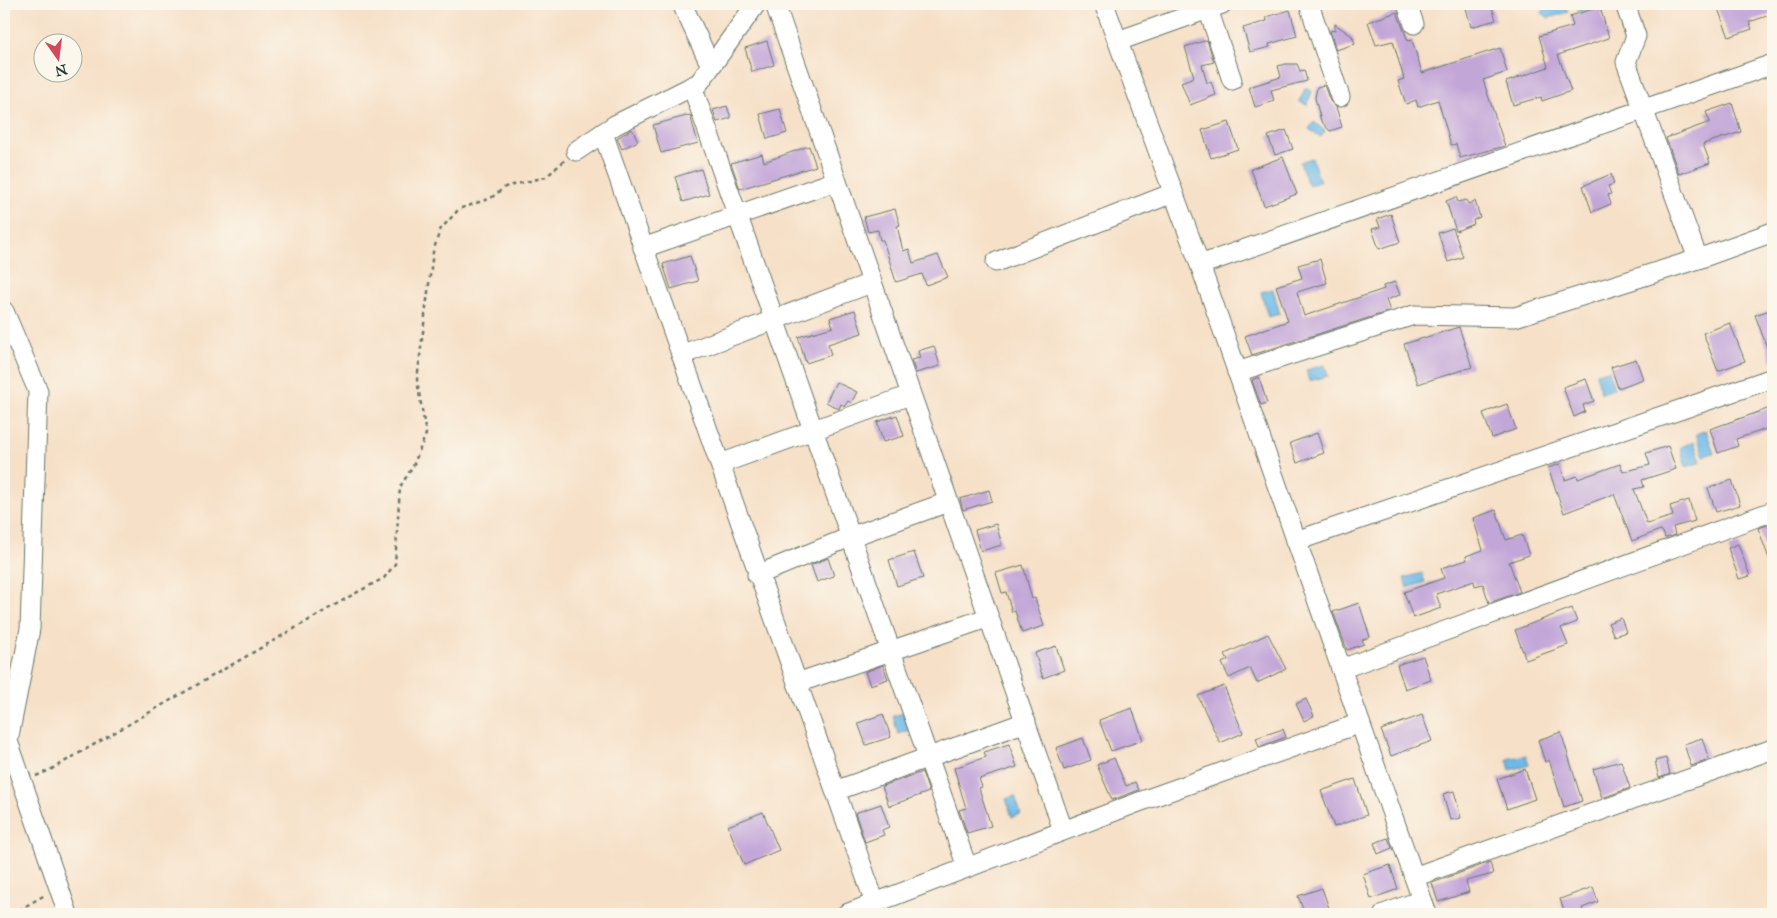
<svg xmlns="http://www.w3.org/2000/svg" width="1777" height="918" font-family="'IM FELL Great Primer',serif">
  <style>
    .water { fill: #6db9e7; stroke: #467b8e }
    .building { fill: #c2a6d8 }
    .lines { fill: none; stroke-linecap: round; stroke-linejoin: round }
    .minor-casing { stroke: #6a7667; stroke-width: 21 }
    .path { stroke: #6a7667; stroke-width: 2.5; stroke-dasharray: 4 4; stroke-linecap: butt }
    .minor { stroke: #fff; stroke-width: 19 }
  </style>
  <rect width="100%" height="100%" fill="#fbf7ec"/>
  <filter id="ink" filterUnits="userSpaceOnUse"><feTurbulence type="fractalNoise" baseFrequency=".02" numOctaves="2"/><feDisplacementMap in="SourceGraphic" scale="10" xChannelSelector="R" yChannelSelector="G"/><feConvolveMatrix kernelMatrix="1 2 1 2 8 2 1 2 1" color-interpolation-filters="sRGB"/></filter>
  <filter id="wash" filterUnits="userSpaceOnUse"><feTurbulence type="fractalNoise" baseFrequency=".0096" numOctaves="4" result="noise"/><feDisplacementMap in="SourceGraphic" scale="20" xChannelSelector="R" yChannelSelector="G"/><feGaussianBlur stdDeviation="1.12" result="paint"/><feColorMatrix in="noise" values="0 0 0 0 0 0 0 0 0 0 0 0 0 0 0 0 0 1.4 0 .05"/><feComposite in="paint" operator="in"/></filter>
  <g filter="url(#wash)">
    <rect width="100%" height="100%" fill="#f6e0c7"/>
    <g class="water">
      <path d="M1547,4H1565L1568,12L1549,18L1542,13Z"/>
      <path d="M1577,4H1597L1598,6L1579,12Z"/>
      <path d="M1305,88L1312,91L1307,105L1300,102Z"/>
      <path d="M1314,122L1325,131L1321,137L1309,129Z"/>
      <path d="M1312,158L1320,182L1308,185L1300,162Z"/>
      <path d="M1273,289L1280,314L1268,317L1261,292Z"/>
      <path d="M1325,365L1328,376L1309,381L1306,370Z"/>
      <path d="M1609,370L1614,389L1601,393L1596,373Z"/>
      <path d="M1706,430L1714,453L1704,456L1696,434Z"/>
      <path d="M1694,442L1701,462L1686,467L1680,447Z"/>
      <path d="M1422,573L1425,582L1407,588L1404,578Z"/>
      <path d="M904,713L909,731L898,734L893,716Z"/>
      <path d="M1526,755L1529,765L1510,770L1507,759Z"/>
      <path d="M1015,796L1021,814L1012,817L1006,799Z"/>
    </g>
    <g id="blocks">
      <g class="building">
        <path d="M1465,4H1491L1496,20L1471,27Z"/>
        <path d="M1733,4H1771L1773,14L1749,22L1752,29L1729,37L1718,9Z"/>
        <path d="M1600,7L1609,38L1558,55L1571,91L1542,101L1541,97L1513,105L1506,82L1548,67L1539,36L1573,26L1570,16Z"/>
        <path d="M1290,10L1297,36L1269,44L1270,47L1250,52L1243,28L1267,21L1266,17Z"/>
        <path d="M1397,12L1408,41L1412,40L1422,73L1500,48L1507,72L1483,80L1505,146L1460,158L1456,144L1451,145L1438,100L1418,107L1416,100L1406,104L1398,81L1404,79L1393,41L1376,45L1368,22Z"/>
        <path d="M1335,24L1352,36L1355,44L1336,50L1330,31L1335,30Z"/>
        <path d="M1207,40L1214,62L1202,65L1207,83L1211,82L1216,95L1190,105L1181,82L1194,77L1185,47Z"/>
        <path d="M767,41L774,65L752,72L745,48Z"/>
        <path d="M1285,64H1297L1300,71L1304,70L1307,81L1271,90L1274,101L1255,107L1249,87L1281,77L1278,66Z"/>
        <path d="M1324,85L1330,101L1336,107L1342,127L1330,131L1321,121L1315,98L1317,87Z"/>
        <path d="M1732,103L1741,132L1703,144L1710,163L1679,174L1666,138L1710,122L1706,112Z"/>
        <path d="M727,106L731,118L717,122L713,110Z"/>
        <path d="M780,109L787,133L767,139L760,114Z"/>
        <path d="M690,115L698,143L661,153L653,125Z"/>
        <path d="M1229,122L1238,149L1211,158L1202,130Z"/>
        <path d="M632,129L638,141L622,149L617,138Z"/>
        <path d="M1286,130L1293,149L1275,155L1268,136Z"/>
        <path d="M809,146L816,166L740,189L731,163L762,154L764,162Z"/>
        <path d="M1283,157L1297,194L1264,206L1251,169Z"/>
        <path d="M701,169L709,194L683,202L675,177Z"/>
        <path d="M1611,174L1614,184L1608,186L1611,194L1608,195L1611,204L1592,212L1583,186Z"/>
        <path d="M1456,197L1458,202L1466,200L1468,204L1475,201L1480,217L1473,220L1474,224L1456,231L1446,201Z"/>
        <path d="M895,209L900,225L897,226L903,251L909,249L913,263L938,255L948,277L926,285L922,274L896,282L883,240H880L878,230L868,232L864,217Z"/>
        <path d="M1391,214L1400,242L1379,249L1372,229L1380,227L1377,219Z"/>
        <path d="M1453,228L1463,257L1448,262L1438,233Z"/>
        <path d="M690,256L698,281L671,289L663,264Z"/>
        <path d="M1320,259L1327,283L1297,292L1304,316L1384,289L1383,286L1395,282L1400,295L1386,300L1390,311L1252,355L1245,336L1288,321L1276,286L1302,278L1298,265Z"/>
        <path d="M1773,309V361H1772L1755,315Z"/>
        <path d="M855,310L862,333L828,344L831,355L806,363L798,337L833,327L830,318Z"/>
        <path d="M1730,323L1745,361L1718,371L1703,333Z"/>
        <path d="M1459,327L1472,367L1418,384L1404,344Z"/>
        <path d="M934,346L940,366L916,373L911,360L920,358L918,351Z"/>
        <path d="M1636,359L1643,379L1618,388L1611,367Z"/>
        <path d="M1259,377L1267,403L1261,405L1252,380Z"/>
        <path d="M1586,379L1594,401L1583,405L1585,412L1574,417L1563,387Z"/>
        <path d="M836,382L857,392L851,403L848,401L845,406L841,404L839,409L826,402Z"/>
        <path d="M1507,404L1516,429L1492,438L1483,413Z"/>
        <path d="M1773,407V427L1736,439L1738,446L1718,453L1710,429Z"/>
        <path d="M897,415L904,436L883,442L877,422Z"/>
        <path d="M1317,433L1324,453L1297,463L1290,443Z"/>
        <path d="M1668,446L1676,469L1642,480L1644,487L1634,489L1647,524L1673,516L1670,506L1689,500L1695,521L1673,527L1675,535L1665,538L1663,532L1660,530L1632,541L1614,494L1564,513L1548,468L1560,464L1565,480L1577,476L1578,479L1620,464L1623,472L1650,465L1646,453Z"/>
        <path d="M1732,480L1740,505L1716,512L1708,488Z"/>
        <path d="M989,490L992,501L963,510L960,499Z"/>
        <path d="M1496,510L1506,540L1522,535L1529,555L1509,562L1520,592L1489,603L1483,584L1475,586L1474,581L1436,594L1441,608L1413,618L1404,592L1444,578L1441,568L1467,560L1466,556L1483,550L1473,518Z"/>
        <path d="M996,524L1002,545L981,551L975,530Z"/>
        <path d="M1768,525L1773,540L1772,567L1758,528Z"/>
        <path d="M1738,544L1750,576L1739,579L1728,548Z"/>
        <path d="M914,552L923,578L897,586L889,560Z"/>
        <path d="M828,558L834,576L817,582L811,565Z"/>
        <path d="M1023,565L1032,599L1035,598L1044,626L1022,633L1015,611L1012,612L1006,592L1002,593L996,573Z"/>
        <path d="M1359,603L1370,637L1362,640L1364,644L1347,650L1333,612Z"/>
        <path d="M1572,608L1577,622L1561,628L1568,645L1526,660L1515,630Z"/>
        <path d="M1621,618L1626,632L1614,636L1608,623Z"/>
        <path d="M1268,634L1286,669L1257,683L1250,668L1229,678L1222,663L1228,660L1225,654Z"/>
        <path d="M1056,646L1064,670L1043,678L1035,653Z"/>
        <path d="M1423,656L1431,680L1405,689L1397,665Z"/>
        <path d="M883,665L888,679L870,685L865,672Z"/>
        <path d="M1224,686L1243,733L1220,743L1198,696Z"/>
        <path d="M1306,699L1314,716L1304,721L1296,704Z"/>
        <path d="M1132,708L1143,740L1111,751L1099,720Z"/>
        <path d="M883,714L891,737L866,745L858,723Z"/>
        <path d="M1422,715L1432,741L1391,756L1381,730Z"/>
        <path d="M1283,729L1286,737L1259,747L1256,738Z"/>
        <path d="M1561,732L1582,801L1564,807L1549,760L1545,762L1538,740Z"/>
        <path d="M1083,738L1091,760L1064,770L1056,748Z"/>
        <path d="M1702,738L1709,760L1691,766L1684,744Z"/>
        <path d="M1009,744L1017,767L979,779L982,787L979,788L991,826L967,833L959,810L966,808L954,768L986,757L984,752Z"/>
        <path d="M1114,758L1126,786L1135,782L1139,790L1112,800L1097,765Z"/>
        <path d="M1666,758L1670,774L1659,778L1655,761Z"/>
        <path d="M1621,761L1630,788L1602,798L1593,769Z"/>
        <path d="M1525,769L1535,799L1507,809L1497,779Z"/>
        <path d="M922,772L929,792L889,806L882,786Z"/>
        <path d="M1355,779L1367,815L1334,827L1321,791Z"/>
        <path d="M1454,791L1461,818L1450,820L1443,794Z"/>
        <path d="M881,804L889,827L882,830L884,835L865,842L855,813Z"/>
        <path d="M763,812L779,850L744,865L728,826Z"/>
        <path d="M1388,838L1392,848L1378,854L1374,843Z"/>
        <path d="M1490,862L1493,874L1466,881L1469,892L1438,902L1432,883Z"/>
        <path d="M1390,865L1398,889L1371,899L1363,874Z"/>
        <path d="M1593,887L1598,902L1582,908L1584,914H1565L1560,899Z"/>
        <path d="M1322,888L1331,914H1305L1298,896Z"/>
      </g>
    </g>
  </g>
  <g filter="url(#ink)">
    <use href="#blocks" fill-opacity="0" stroke="#6a7667" stroke-width="1"/>
    <g class="lines">
      <g class="minor-casing">
        <g id="minor">
          <path d="M682,4L711,66"/>
          <path d="M775,4L1063,830"/>
          <path d="M1104,4L1200,265L1427,914"/>
          <path d="M1309,4L1340,97"/>
          <path d="M1407,4L1414,24"/>
          <path d="M1625,4L1636,36L1626,62L1698,259"/>
          <path d="M1208,9L1232,80"/>
          <path d="M1118,41L1222,4"/>
          <path d="M692,86L967,867"/>
          <path d="M603,133L875,903"/>
          <path d="M576,151L615,125L699,83L756,4"/>
          <path d="M643,248L836,181"/>
          <path d="M996,262L1173,193"/>
          <path d="M1200,265L1773,64"/>
          <path d="M4,311L38,391L30,629L8,741L68,914"/>
          <path d="M681,355L871,283"/>
          <path d="M1237,372L1414,315L1515,317L1698,259L1773,232"/>
          <path d="M720,464L910,395"/>
          <path d="M1296,541L1773,378"/>
          <path d="M757,575L850,537L948,502"/>
          <path d="M1341,669L1773,511"/>
          <path d="M797,683L987,618"/>
          <path d="M835,791L1026,722"/>
          <path d="M1414,877L1773,749"/>
          <path d="M846,914L1139,802L1360,723"/>
          <path d="M1384,914L1422,900"/>
        </g>
      </g>
      <g class="path">
        <path d="M36,776L50,770L354,594L384,578L395,564L400,487L413,466L426,434L417,380L433,252L440,230L459,209L491,198L505,187L546,177L565,160"/>
        <path d="M12,914L45,895"/>
      </g>
      <use href="#minor" class="minor"/>
    </g>
  </g>
  <rect width="1777" height="918" fill="none" stroke="#fbf7ec" stroke-width="20"/>
  <g transform="translate(58 58) rotate(166)"><circle r="24" fill="#fbf7ec" stroke="#a3ada2"/>
  <path d="M0-4L9 19L0 12L-9 19Z" fill="#d1495b"/>
  <text y="-8" font-size="14" font-weight="bold" text-anchor="middle" fill="#1f3d34">N</text>
  </g>
</svg>
